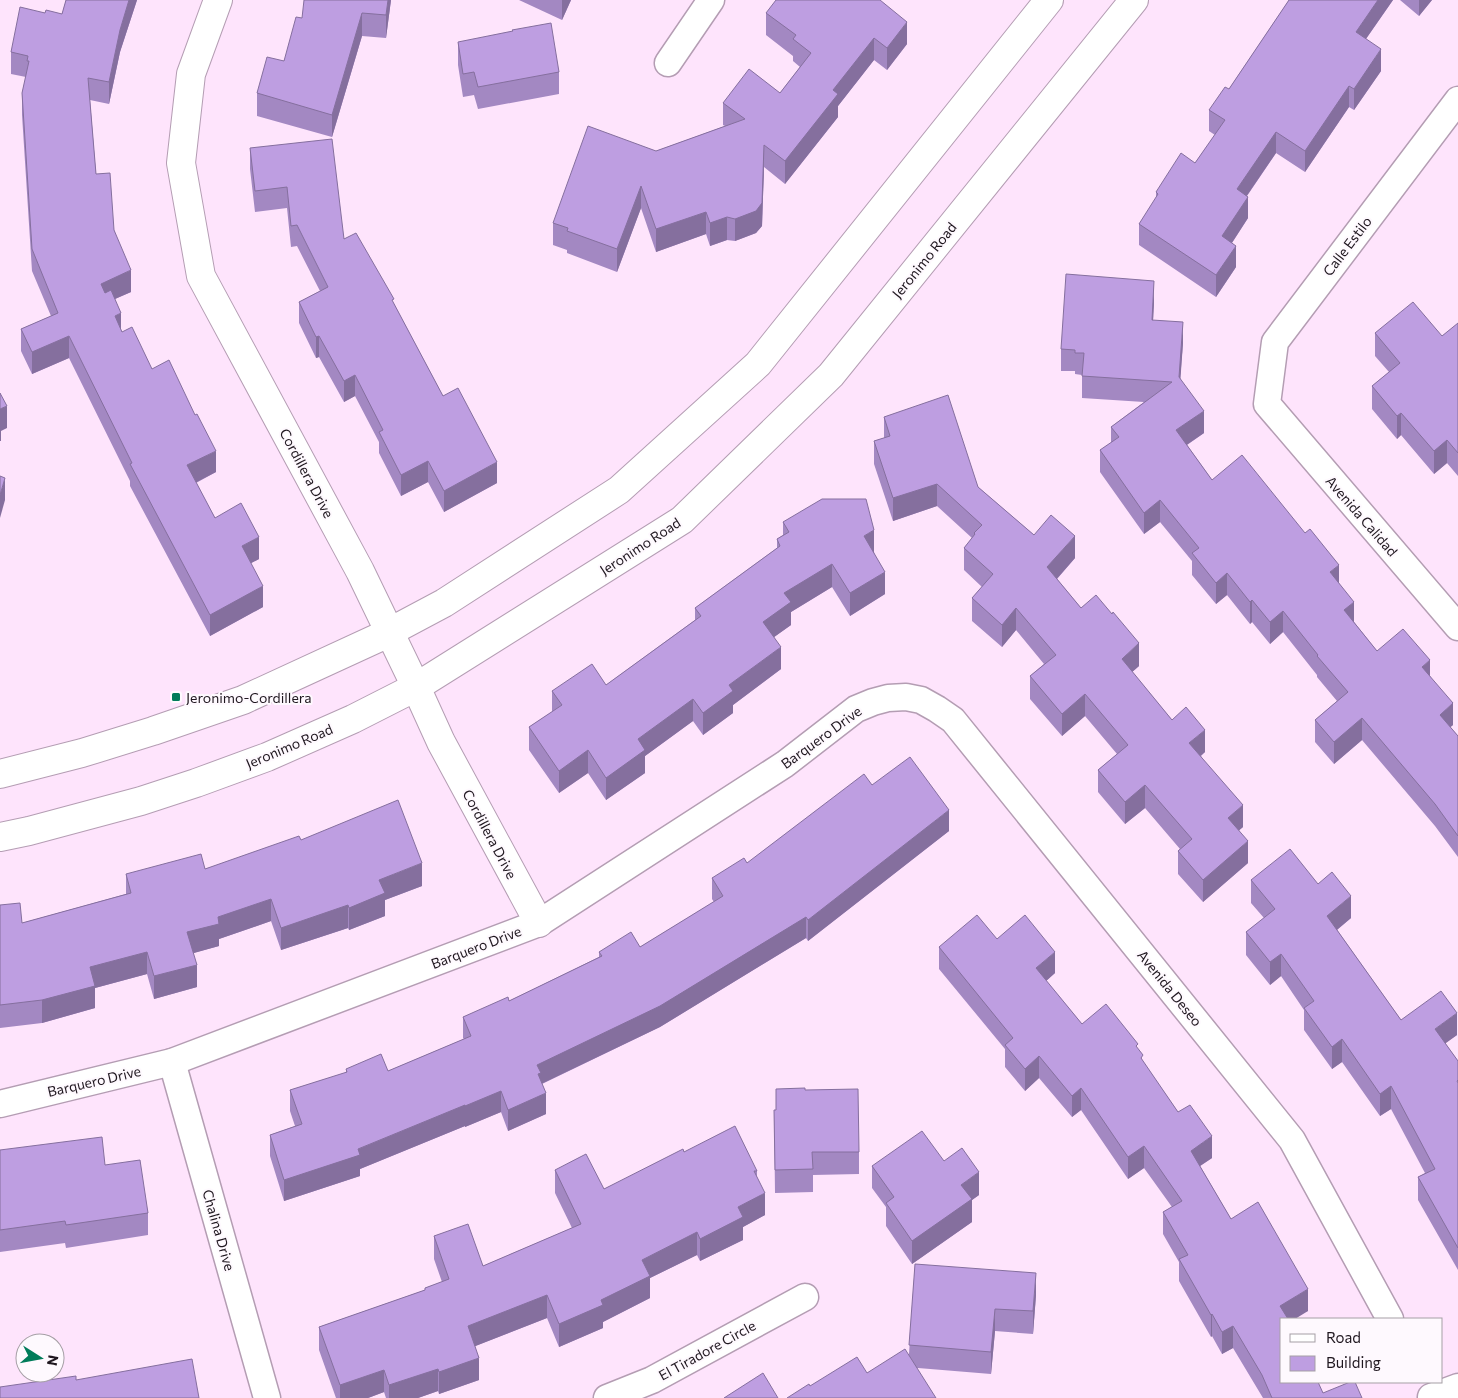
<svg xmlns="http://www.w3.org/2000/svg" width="1458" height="1398" font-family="Commissioner,sans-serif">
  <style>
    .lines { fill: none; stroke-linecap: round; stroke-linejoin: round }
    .minor-casing { stroke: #b49db3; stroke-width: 29 }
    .tertiary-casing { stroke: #b49db3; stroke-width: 30 }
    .secondary-casing { stroke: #b49db3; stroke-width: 30 }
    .minor { stroke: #fff; stroke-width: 26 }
    .tertiary { stroke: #fff; stroke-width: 28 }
    .secondary { stroke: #fff; stroke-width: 28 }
    .wall { fill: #a388c2 }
    .shaded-wall { fill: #856f9e }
    .building { fill: #be9ee1; stroke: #856f9e }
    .poi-dot { fill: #017c5a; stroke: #fef9fe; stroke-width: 2 }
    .labels { text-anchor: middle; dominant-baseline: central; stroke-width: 4; stroke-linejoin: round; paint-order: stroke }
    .street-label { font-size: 14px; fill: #1f171f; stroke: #fef9fe }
    .poi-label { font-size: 14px; fill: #1f171f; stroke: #fef9fe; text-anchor: start }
  </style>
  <rect width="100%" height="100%" fill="#fee4fc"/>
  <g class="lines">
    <g class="minor-casing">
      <g id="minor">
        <path d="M668,63L711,0"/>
        <path d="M1458,100L1275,342L1267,404L1458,627"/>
        <path d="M172,1062L267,1398"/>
        <path d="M0,1104L172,1062L539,923L785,764L856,709L873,702L888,698L906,697L921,700L937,709L953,720L1292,1140L1390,1319"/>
        <path d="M1431,1397L1458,1387"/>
        <path d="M607,1398L652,1380L805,1297"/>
      </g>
    </g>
    <g class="tertiary-casing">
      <path id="tertiary" d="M218,0L191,74L181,163L201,276L360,571L416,687L441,742L539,923"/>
    </g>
    <g class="secondary-casing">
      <g id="secondary">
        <path d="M0,774L82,753L153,731L243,700L382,636L444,603L619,490L758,364L1049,0"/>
        <path d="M0,837L29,831L141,801L196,783L267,757L353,719L416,687L682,520L831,375L1134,0"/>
      </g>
    </g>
    <use href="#minor" class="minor"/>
    <use href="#tertiary" class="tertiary"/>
    <use href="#secondary" class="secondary"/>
  </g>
  <g class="wall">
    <path d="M66,0H137L120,52L109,104L90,100L96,174L114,230L131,292L115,299L121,330L122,332L152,369L216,472L196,483L215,518L259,559L251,563L263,607L210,636L130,486V481L69,358L32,374L21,351V329L51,316L32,271L22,115V93L26,77L11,74V52L45,13L62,14Z"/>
    <path d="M391,0L386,38L362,36L332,137L257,116V93L284,61L302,18Z"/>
    <path d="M519,0H571L562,20Z"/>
    <path d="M1289,0H1393L1366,39L1381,71L1354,110L1349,107L1305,172L1276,153L1247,196L1248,218L1232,243L1236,267L1216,297L1139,245V224L1156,199V192L1195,163L1215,135L1209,131V110L1229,89Z"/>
    <path d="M1400,0H1432L1419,16Z"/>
    <path d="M884,3L907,44L887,70L874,60L838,106V117L785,184L764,167L762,226L756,233L735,241L727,240L710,246L706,234L656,252L641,208L617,272L567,253V250L553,245V223L656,151L725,126L723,125V103L780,93L800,67L793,61V56L766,35V13Z"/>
    <path d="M458,42L559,72V94L478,109L474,95L463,97L458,65Z"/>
    <path d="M250,148L344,239L394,304L443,396L497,483L444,512L428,482L401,496L379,453V442L355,396L344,402L319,357L316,358L299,323V302L320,291L297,246L291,247L287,208L255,212L250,169Z"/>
    <path d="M1154,302L1153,320L1183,343L1180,379L1204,433L1187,445L1212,480L1339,583L1354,622L1377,651L1430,676L1453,725L1450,727L1458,736V857L1435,826L1362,740L1334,764L1315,742V720L1337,701L1317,677V675L1283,632L1270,644L1252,622L1250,624L1227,595L1216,604L1192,575V561L1160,522L1144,534L1100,472V450L1111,443V427L1144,402L1082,398V375L1075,374V371H1061V349Z"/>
    <path d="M1458,324V476L1447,463L1434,474L1401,435L1397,439L1372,409V386L1389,372L1375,356V333L1442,336Z"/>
    <path d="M884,417L978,487L1034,535L1075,558L1057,579L1081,608L1139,666L1132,672L1172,720L1205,752L1201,756L1243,827L1239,830L1248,863L1203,902L1178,874V851L1180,849L1145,808L1125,824L1098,792V770L1117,754L1085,716L1062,736L1030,699V676L1044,664L1016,630L1002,647L972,621V598L982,587L964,570V548L972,538L937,506L893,521L874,464V441L884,438Z"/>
    <path d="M783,522L874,552L885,594L850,616L832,587L791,612V625L774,637L781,669L733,705V713L703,735L693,721L645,756V773L606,800L588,773L559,793L529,750V727L552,712V691L606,685L695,620V608L777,548V539L783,535Z"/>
    <path d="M872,785L949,831L808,941L806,938L660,1027L542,1084L546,1114L508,1131L501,1112L465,1127V1126L360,1169V1176L284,1201L270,1156V1135L295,1126L290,1111V1090L346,1073V1069L388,1071L464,1039L463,1038V1017L509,1001L599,957V952L640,947L714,902L712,899V878L747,863Z"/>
    <path d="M301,840L422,886L385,900V916L349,930L348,928L281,950L271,921L219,939V946L193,953L197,987L154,999L147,974L95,988V1008L42,1023L0,1028V905L22,923L126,894V874L205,869Z"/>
    <path d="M1251,880L1318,884L1351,918L1337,930L1401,1020L1457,1035L1445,1043L1458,1061V1270L1418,1200V1177L1425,1173L1391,1109L1380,1116L1342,1062L1332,1069L1304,1030V1010L1281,976L1270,985L1246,955V932L1264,918L1251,903Z"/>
    <path d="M997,939L1055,973L1046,981L1082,1024L1138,1049L1143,1062L1178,1112L1212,1158L1200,1166L1231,1219L1308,1311L1282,1319L1323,1393L1362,1398H1263L1233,1348L1222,1354L1212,1336L1211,1337L1179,1281V1262L1163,1234V1212L1172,1207L1144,1168L1128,1179L1081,1110L1072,1117L1039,1078L1025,1091L1005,1067V1049L939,969V947Z"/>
    <path d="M805,1090L859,1152V1174L813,1175V1192L775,1193L774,1110H776Z"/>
    <path d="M0,1150L105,1165L148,1213V1235L66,1248L65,1243L0,1252Z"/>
    <path d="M684,1152L757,1171V1177L765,1215L743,1227V1240L700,1261L697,1255L650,1278V1298L603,1322V1328L559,1347L547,1318L475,1346L479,1380L439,1394L438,1391L418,1398H386L384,1392L368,1398H336L319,1350V1327L425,1290V1288L442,1282L434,1259V1236L483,1266L572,1228L555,1193V1170L604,1189Z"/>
    <path d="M944,1161L979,1195L972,1200V1222L912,1264L886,1226V1207L872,1188V1166Z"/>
    <path d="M915,1264L1036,1295L1033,1334L995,1331L991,1374L918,1368L810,1386L867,1373L909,1354Z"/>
  </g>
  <g class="shaded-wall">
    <path d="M129,0H137L120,52L109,104V82L120,30Z"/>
    <path d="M388,0H391L386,38V15Z"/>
    <path d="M562,0H571L562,20Z"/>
    <path d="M1378,0H1393L1356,53V32Z"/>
    <path d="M1419,0H1432L1419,16Z"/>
    <path d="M362,13V36L332,137V115Z"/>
    <path d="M907,22V44L887,70V48Z"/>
    <path d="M874,38V60L838,106V117L785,184V161L833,90Z"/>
    <path d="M1381,49V71L1354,110V89Z"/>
    <path d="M1349,86V107L1305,172V151Z"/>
    <path d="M1276,132V153L1237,210V189Z"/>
    <path d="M764,145V167L762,226L756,233L735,241V219Z"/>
    <path d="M641,186V208L617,272V249Z"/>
    <path d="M1248,197V218L1222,258V236Z"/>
    <path d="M706,212V234L656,252V229Z"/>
    <path d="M727,217V240L710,246V223Z"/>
    <path d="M1236,246V267L1216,297V275Z"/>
    <path d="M131,270V292L101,305V284Z"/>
    <path d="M1154,281V302L1152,341V320Z"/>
    <path d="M121,313V335L115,316Z"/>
    <path d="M1183,322V343L1179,399V377Z"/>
    <path d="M69,336V358L32,374V352Z"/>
    <path d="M319,336V357L316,358V337Z"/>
    <path d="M355,375V396L344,402V381Z"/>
    <path d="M7,406V428L1,431V441H0V409Z"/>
    <path d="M1204,411V433L1176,452V430Z"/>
    <path d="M1401,413V435L1397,439V416Z"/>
    <path d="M1447,440V463L1434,474V451Z"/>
    <path d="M216,451V472L187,487V465Z"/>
    <path d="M428,461V482L401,496V475Z"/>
    <path d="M497,462V483L444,512V491Z"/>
    <path d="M5,478V500L0,518V495Z"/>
    <path d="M937,484V506L893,521V498Z"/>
    <path d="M1160,500V522L1144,534V513Z"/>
    <path d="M874,530V552L864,559V536Z"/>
    <path d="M1075,536V558L1047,590V567Z"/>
    <path d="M259,537V559L242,568V546Z"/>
    <path d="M832,564V587L791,612V625L763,645V622L784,593Z"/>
    <path d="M1339,565V586L1330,572Z"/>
    <path d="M885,572V594L850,616V593Z"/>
    <path d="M1227,573V595L1216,604V583Z"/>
    <path d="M263,586V607L210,636V615Z"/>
    <path d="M1252,600V622L1250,624V602Z"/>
    <path d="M1354,602V623L1344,610Z"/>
    <path d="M1016,608V630L1002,647V625Z"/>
    <path d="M1283,611V632L1270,644V622Z"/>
    <path d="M1139,643V666L1122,681V659Z"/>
    <path d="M781,647V669L733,705V713L703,735V713L729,685Z"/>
    <path d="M1430,660V682L1422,667Z"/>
    <path d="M1085,694V716L1062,736V714Z"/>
    <path d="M693,699V721L645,756V773L606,800V778L638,739Z"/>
    <path d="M1453,703V725L1440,736V715Z"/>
    <path d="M1362,718V740L1334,764V742Z"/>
    <path d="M1205,730V752L1189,765V743Z"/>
    <path d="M588,750V773L559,793V771Z"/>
    <path d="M1145,785V808L1125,824V802Z"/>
    <path d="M1243,805V827L1228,840V818Z"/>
    <path d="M949,810V831L808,941V920Z"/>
    <path d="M1248,841V863L1203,902V880Z"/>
    <path d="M422,863V886L385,900V916L349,930V908L379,880Z"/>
    <path d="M1351,896V918L1327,938V916Z"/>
    <path d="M271,899V921L219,939V946L187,955V932L218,917Z"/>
    <path d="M348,905V928L281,950V928Z"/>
    <path d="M806,917V938L660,1027L541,1084V1094L537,1065Z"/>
    <path d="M147,952V974L95,988V1008L42,1023V1000L90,967Z"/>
    <path d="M1055,952V973L1036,990V968Z"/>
    <path d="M1281,954V976L1270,985V962Z"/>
    <path d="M197,965V987L154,999V976Z"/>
    <path d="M1457,1013V1035L1435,1051V1029Z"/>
    <path d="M1342,1039V1062L1332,1069V1047Z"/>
    <path d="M1039,1056V1078L1025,1091V1069Z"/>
    <path d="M1391,1086V1109L1380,1116V1094Z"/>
    <path d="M1081,1088V1110L1072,1117V1096Z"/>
    <path d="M501,1091V1112L465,1127V1106Z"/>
    <path d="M546,1093V1114L508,1131V1110Z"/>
    <path d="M465,1105V1126L360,1169V1176L284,1201V1180Z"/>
    <path d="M1212,1136V1158L1191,1172V1151Z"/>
    <path d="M1144,1146V1168L1128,1179V1157Z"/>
    <path d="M979,1172V1195L972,1200V1222L912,1264V1241L961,1185Z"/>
    <path d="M765,1193V1215L743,1227V1240L700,1261V1239L738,1207Z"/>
    <path d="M697,1232V1255L650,1278V1298L603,1322V1328L559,1347V1324L601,1300L642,1260Z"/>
    <path d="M1036,1273V1295L1033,1334V1311Z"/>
    <path d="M1308,1289V1311L1295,1319H1282L1280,1306Z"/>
    <path d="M547,1295V1318L468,1349V1326Z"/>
    <path d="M995,1309V1331L991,1374V1352Z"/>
    <path d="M1212,1314V1336L1211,1337V1315Z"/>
    <path d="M1233,1326V1348L1222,1354V1332Z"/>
    <path d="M479,1358V1380L439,1394V1372Z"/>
    <path d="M438,1369V1391L418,1398H389V1385Z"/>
    <path d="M384,1370V1392L368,1398H340V1385Z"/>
  </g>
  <g class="building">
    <path d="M66,0H129L120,30L109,82L88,78L96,174L110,173L114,230L131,270L101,284L105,293L111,290L121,313L115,316L122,332L132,327L152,369L169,360L195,415L197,414L216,451L187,465L215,518L241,503L259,537L242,546L263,586L210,615L130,464L132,463L69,336L32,352L21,329L58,313L32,249L22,93L29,61H27L28,56L11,52L20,7L45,13L46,10L62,14Z"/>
    <path d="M304,0H388L386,15L362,13L332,115L257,93L267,57L284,61L296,17L302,18Z"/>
    <path d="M776,0H880L907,22L887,48L874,38L833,90L838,94L785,161L764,145L762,203L756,211L735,219L727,217L710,223L706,212L656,229L641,186L617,249L567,231L568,228L553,223L588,126L656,151L745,119L723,103L749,69L780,93L811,53L793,39L796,35L766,13Z"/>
    <path d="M1289,0H1378L1356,32L1381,49L1354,89L1349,86L1305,151L1276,132L1237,189L1248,197L1222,236L1236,246L1216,275L1139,224L1158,194L1156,192L1181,153L1195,163L1225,120L1209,110L1225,87L1229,89Z"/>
    <path d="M551,23L559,72L478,87L474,72L463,74L458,42L513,31L512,30Z"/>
    <path d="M332,139L344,239L356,233L394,299L392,300L443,396L458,388L497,462L444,491L428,461L401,475L379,432L383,430L355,375L344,381L319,336L316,337L299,302L328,287L297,225L291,226L287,187L255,191L250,148Z"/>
    <path d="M1066,274L1154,281L1152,320L1183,322L1179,377L1204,411L1176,430L1212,480L1242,455L1305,533L1310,529L1339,565L1330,572L1354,602L1344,610L1377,651L1403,629L1430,660L1422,667L1453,703L1440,715L1458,736V836L1435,804L1362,718L1334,742L1315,720L1348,692L1317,656L1318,655L1283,611L1270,622L1252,600L1250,602L1227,573L1216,583L1192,553L1199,548L1160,500L1144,513L1100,450L1119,437L1111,427L1172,382L1082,376L1084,353H1075V350L1061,349Z"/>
    <path d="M1413,302L1442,336L1458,323V453L1447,440L1434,451L1401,413L1397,416L1372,386L1400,363L1375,333Z"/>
    <path d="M0,393L7,406L0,409Z"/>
    <path d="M948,395L978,487L1034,535L1051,515L1075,536L1047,567L1081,608L1096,595L1112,614L1113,612L1139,643L1122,659L1172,720L1186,707L1205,730L1189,743L1243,805L1228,818L1248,841L1203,880L1178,851L1192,839L1145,785L1125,802L1098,770L1128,745L1085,694L1062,714L1030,676L1056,655L1016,608L1002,625L972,598L993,574L964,548L975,534L974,533L982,525L937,484L893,498L874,441L890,436L884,417Z"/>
    <path d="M0,476L5,478L0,495Z"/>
    <path d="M822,499H866L874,530L864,536L885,572L850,593L832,564L784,593L791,602L763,622L781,647L729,685L733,691L703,713L693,699L638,739L645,750L606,778L588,750L559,771L529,727L562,705L552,691L592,664L606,685L701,616L695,608L780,546L777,539L789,532L783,522Z"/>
    <path d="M910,757L949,810L808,920L806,917L660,1006L537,1065L541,1073L538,1074L546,1093L508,1110L501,1091L465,1106V1105L358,1149L360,1155L284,1180L270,1135L302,1124L290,1090L347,1072L346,1069L381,1054L388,1071L471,1036L463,1017L508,997L509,1001L602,956L599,952L631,932L640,947L723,896L712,878L744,858L747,863L864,774L872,785Z"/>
    <path d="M398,800L422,863L379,880L385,893L349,908L348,905L281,928L271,899L218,917L219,924L187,932L197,965L154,976L147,952L90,967L95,986L42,1000L0,1005V905L20,903L22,923L131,893L126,874L201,854L205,869L299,836L301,840Z"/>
    <path d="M1290,849L1318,884L1332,872L1351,896L1327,916L1401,1020L1441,991L1457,1013L1435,1029L1458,1061V1080L1457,1081L1458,1083V1248L1418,1177L1435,1169L1391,1086L1380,1094L1342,1039L1332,1047L1304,1008L1314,1001L1281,954L1270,962L1246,932L1275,909L1251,880Z"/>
    <path d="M977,915L997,939L1025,915L1055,952L1036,968L1082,1024L1106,1004L1138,1044L1136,1046L1143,1055L1141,1058L1178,1112L1190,1105L1212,1136L1191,1151L1231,1219L1258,1202L1308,1289L1280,1306L1288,1319H1282V1382H1318L1323,1393L1350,1382H1355L1362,1398H1272L1262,1375L1233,1326L1222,1332L1212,1314L1211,1315L1179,1259L1188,1255L1163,1212L1182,1201L1144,1146L1128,1157L1081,1088L1072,1096L1039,1056L1025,1069L1005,1045L1013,1038L939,947Z"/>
    <path d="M805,1088V1090L858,1089L859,1152H812L813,1169L775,1170L774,1110H776V1089Z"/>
    <path d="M735,1126L757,1171H754L765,1193L738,1207L743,1217L700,1239L697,1232L642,1260L650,1276L601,1300L603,1305L559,1324L547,1295L468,1326L479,1358L439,1372L438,1369L389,1385L384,1370L340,1385L319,1327L425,1290V1288L449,1279L434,1236L468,1224L483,1266L581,1224L555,1170L586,1154L604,1189L683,1149L684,1152Z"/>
    <path d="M922,1131L944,1161L962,1148L979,1172L961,1185L972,1199L912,1241L886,1203L894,1197L872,1166Z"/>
    <path d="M102,1137L105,1165L140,1160L148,1213L66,1225L65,1221L0,1230V1150Z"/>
    <path d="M915,1264L1036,1273L1033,1311L995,1309L991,1352L909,1345Z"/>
    <path d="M905,1349L936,1398H787L809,1384L810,1386L857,1357L867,1373Z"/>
    <path d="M192,1359L199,1398H0V1387L76,1376V1380Z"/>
    <path d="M763,1373L778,1398H724Z"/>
  </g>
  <rect class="poi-dot" x="171" y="692" width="10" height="10" rx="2.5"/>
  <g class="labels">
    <g class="street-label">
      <text transform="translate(1347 246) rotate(-53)">Calle Estilo</text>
      <text transform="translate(924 260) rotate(-51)">Jeronimo Road</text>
      <text transform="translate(307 473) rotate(62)">Cordillera Drive</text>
      <text transform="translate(1362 516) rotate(49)">Avenida Calidad</text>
      <text transform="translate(640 546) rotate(-33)">Jeronimo Road</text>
      <text transform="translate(821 737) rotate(-36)">Barquero Drive</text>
      <text transform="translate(289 746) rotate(-23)">Jeronimo Road</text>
      <text transform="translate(490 834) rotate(62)">Cordillera Drive</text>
      <text transform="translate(476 947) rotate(-21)">Barquero Drive</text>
      <text transform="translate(1170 988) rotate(51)">Avenida Deseo</text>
      <text transform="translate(94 1081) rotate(-13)">Barquero Drive</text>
      <text transform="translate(219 1230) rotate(74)">Chalina Drive</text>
      <text transform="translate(707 1350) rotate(-29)">El Tiradore Circle</text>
    </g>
    <g class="poi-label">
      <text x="186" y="697">Jeronimo-Cordillera</text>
    </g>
  </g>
  <rect x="1280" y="1318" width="162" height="65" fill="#fef9fe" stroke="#a59fa5"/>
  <rect x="1290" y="1334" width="25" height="8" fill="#ffffff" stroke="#a59fa5"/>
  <text x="1326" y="1343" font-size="15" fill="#1f171f">Road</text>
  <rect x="1290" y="1356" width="25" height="15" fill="#be9ee1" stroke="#a59fa5"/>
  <text x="1326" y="1368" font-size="15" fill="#1f171f">Building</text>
  <g transform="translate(40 1358) rotate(101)"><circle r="24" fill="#fef9fe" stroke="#a59fa5"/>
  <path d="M0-4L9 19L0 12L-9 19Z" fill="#017c5a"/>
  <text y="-8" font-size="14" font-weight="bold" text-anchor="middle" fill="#1f171f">N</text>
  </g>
</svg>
